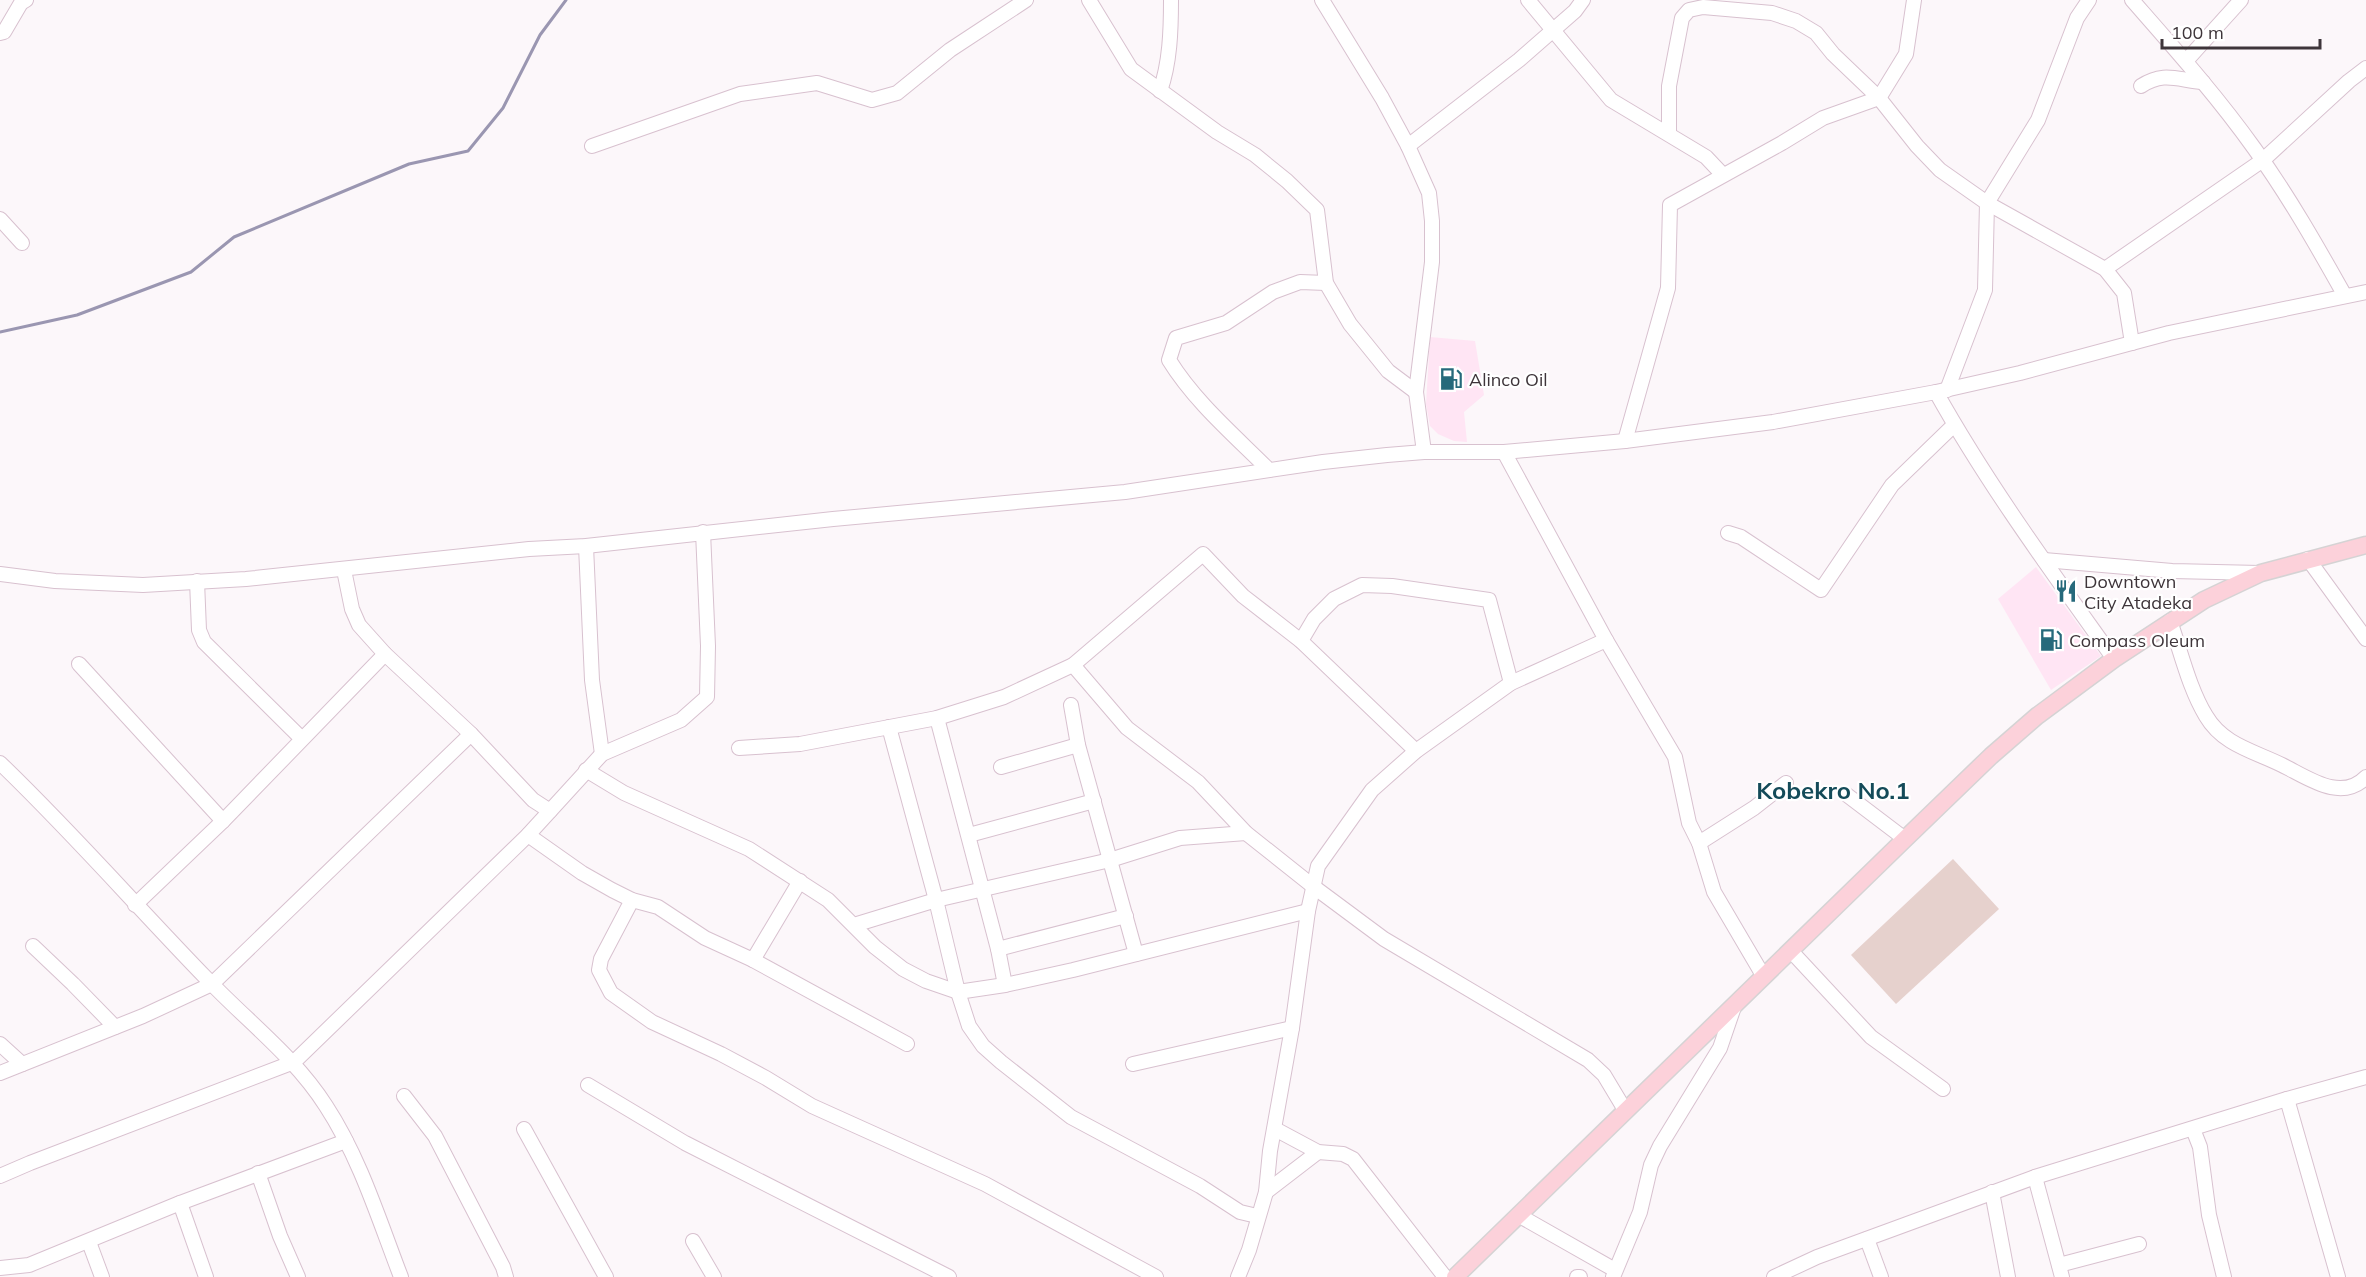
<svg xmlns="http://www.w3.org/2000/svg" width="2366" height="1277" font-family="Mulish,sans-serif">
  <style>
    .built { fill: #ffe5f4 }
    .garden { fill: #e6d1cd }
    .lines { fill: none; stroke-linecap: round; stroke-linejoin: round }
    .stream { stroke: #9a96b1; stroke-width: 3 }
    .minor-casing { stroke: #d8c1cf; stroke-width: 16 }
    .major-casing { stroke: #d5d3d4; stroke-width: 19 }
    .minor { stroke: #fff; stroke-width: 14 }
    .major { stroke: #fcd1da; stroke-width: 16 }
    .labels { text-anchor: middle; dominant-baseline: central; stroke-width: 4.5; stroke-linejoin: round; paint-order: stroke }
    .poi-label { font-size: 18px; fill: #3e353a; stroke: #fff; text-anchor: start }
    .district-label { font-size: 24px; font-weight: bold; fill: #144b59; stroke: #fff }
  </style>
  <rect width="100%" height="100%" fill="#fcf7fa"/>
  <g class="built">
    <path d="M1430,337L1475,341L1484,395L1464,412L1467,442L1454,441L1438,434L1430,426L1426,404Z"/>
    <path d="M2036,567L2101,656L2051,690L1998,599Z"/>
  </g>
  <path class="garden" d="M1953,859L1999,909L1896,1004L1851,955Z"/>
  <g class="lines">
    <path class="stream" d="M0,332L77,315L191,272L234,237L409,164L468,151L503,108L540,35L566,0"/>
    <g class="minor-casing">
      <g id="minor">
        <path d="M1089,0L1131,69L1217,132L1255,155L1287,181L1317,210L1326,283L1350,324L1388,371L1416,392"/>
        <path d="M1322,0L1382,98L1408,146L1429,193L1432,221V262L1416,392L1424,452"/>
        <path d="M1528,0L1611,100L1706,157L1723,175"/>
        <path d="M2132,0C2174,48 2217,96 2254,148C2288,195 2317,246 2345,296"/>
        <path d="M0,33L4,32L21,3L26,0"/>
        <path d="M2186,61L2241,0"/>
        <path d="M2141,86C2164,71 2177,80 2203,82"/>
        <path d="M1160,91C1170,63 1171,30 1171,0"/>
        <path d="M1669,133V86L1682,18L1689,10L1703,7L1772,13L1796,21L1816,33L1833,54L1879,98L1917,146L1940,170L1987,203L2105,269L2124,293L2132,343"/>
        <path d="M592,146L740,94L817,83L872,100L897,93L950,50L1026,0"/>
        <path d="M1408,146L1519,60L1575,11L1583,0"/>
        <path d="M0,219L22,243"/>
        <path d="M2105,269L2263,160L2349,81L2366,68"/>
        <path d="M1947,390L1985,290L1987,203L2038,120L2077,18L2089,0"/>
        <path d="M1936,392C1988,485 2052,572 2114,659"/>
        <path d="M1625,441L1668,288L1670,205L1782,143L1823,118L1879,98L1906,54L1914,0"/>
        <path d="M1504,452L1606,640L1675,757L1689,823L1699,843L1714,892L1764,977"/>
        <path d="M1269,470C1234,435 1195,402 1169,360L1176,338L1226,323L1273,292L1300,282L1326,283"/>
        <path d="M1728,533L1741,537L1821,590L1892,485L1954,425"/>
        <path d="M586,546L592,680L602,754"/>
        <path d="M2308,559L2366,639"/>
        <path d="M2044,560L2172,571L2260,573"/>
        <path d="M344,570L352,609L359,625L385,654L471,734L533,800L550,811"/>
        <path d="M0,574L55,581L143,585L246,579L529,549L586,546L833,519L1125,492L1323,462L1387,455L1424,452H1504L1625,441L1773,422L1936,392L2020,373L2169,333L2366,292"/>
        <path d="M197,581L199,630L204,642L301,738"/>
        <path d="M2170,621C2181,652 2189,688 2206,716C2223,745 2254,751 2282,765C2307,777 2341,803 2366,777"/>
        <path d="M1301,641L1314,619L1334,599L1362,585L1392,586L1489,600L1511,683"/>
        <path d="M79,664L223,821"/>
        <path d="M1073,665L1127,728L1198,782L1246,833L1314,887L1384,939L1588,1060L1604,1075L1625,1110"/>
        <path d="M1071,705L1078,745L1136,954"/>
        <path d="M937,718L998,949L1005,985"/>
        <path d="M889,727L936,900L958,992L969,1026L983,1046L1001,1062L1071,1117L1200,1186L1240,1212L1257,1216"/>
        <path d="M739,748L800,744L937,718L1004,697L1073,665L1203,554L1243,596L1301,641L1416,751"/>
        <path d="M0,763C72,832 138,908 208,980C248,1022 295,1057 326,1106C360,1158 379,1220 401,1277"/>
        <path d="M1001,767L1078,745"/>
        <path d="M586,770L624,793L749,849L828,900L875,947L903,969L926,981L958,992L1005,985L1073,970L1308,911"/>
        <path d="M1847,795L1905,839"/>
        <path d="M528,835L582,873L612,890L632,900L658,907L705,938L753,960L907,1044"/>
        <path d="M969,835L1094,801"/>
        <path d="M1699,843L1754,808L1786,783"/>
        <path d="M632,900L601,959L599,970L611,993L652,1022L721,1054L766,1078L812,1106L985,1184L1156,1277"/>
        <path d="M135,905L223,821L385,654"/>
        <path d="M854,925L936,900L1110,860L1180,838L1246,833"/>
        <path d="M33,946L73,984L115,1027"/>
        <path d="M998,949L1126,916"/>
        <path d="M1791,951L1871,1037L1943,1089"/>
        <path d="M753,960L800,881"/>
        <path d="M0,1044L22,1064"/>
        <path d="M1133,1064L1292,1028"/>
        <path d="M0,1073L143,1016L212,984L471,734"/>
        <path d="M588,1085L685,1143L949,1277"/>
        <path d="M404,1096L435,1136L503,1267L506,1277"/>
        <path d="M2287,1099L2338,1277"/>
        <path d="M524,1129L606,1277"/>
        <path d="M1275,1129L1318,1152L1343,1154L1353,1159L1445,1277"/>
        <path d="M2193,1129L2200,1147L2209,1215L2224,1277"/>
        <path d="M258,1173L280,1236L298,1277"/>
        <path d="M0,1176L30,1163L294,1062L528,835L602,754L681,720L707,697L708,646L703,532"/>
        <path d="M2035,1177L2062,1277"/>
        <path d="M1266,1192L1318,1152"/>
        <path d="M1992,1192L2008,1277"/>
        <path d="M180,1203L206,1277"/>
        <path d="M1518,1215L1615,1270"/>
        <path d="M1867,1239L1881,1277"/>
        <path d="M693,1241L714,1277"/>
        <path d="M89,1242L102,1277"/>
        <path d="M2059,1265L2139,1244"/>
        <path d="M0,1268L29,1265L180,1203L346,1141"/>
        <path d="M1238,1277L1249,1250L1266,1192L1270,1151L1292,1028L1308,911L1318,866L1372,790L1416,751L1511,683L1606,640"/>
        <path d="M1577,1277H1580"/>
        <path d="M1613,1277L1640,1212L1651,1165L1660,1146L1720,1048L1734,1007"/>
        <path d="M1774,1277L1817,1257L2035,1177L2287,1099L2366,1077"/>
      </g>
    </g>
    <g class="major-casing">
      <path id="major" d="M1455,1277L1905,839L1991,756L2037,716L2114,659L2204,600L2261,573L2366,545"/>
    </g>
    <use href="#minor" class="minor"/>
    <use href="#major" class="major"/>
  </g>
  <defs>
    <g id="fuel-bare" transform="scale(1.8)"><path d="M-5.5-6h7V0h2V4h1.3V-2.5L3-4.5l.8-.8L6-3V5H2.5V1h-1V6h-7ZM-4.2-4.7v3.2H.2V-4.7Z" fill="#26697b" stroke="#fff" stroke-width="2.5" paint-order="stroke"/></g>
    <g id="restaurant-bare" transform="scale(1.8)"><path d="M-5-6h1v4h1v-4h1v4h1v-4h1v5L-1.5 .5V6h-2V.5L-5-1ZM5-6V6H3V1.5H1.5Q1.5-4 5-6Z" fill="#26697b" stroke="#fff" stroke-width="2.5" paint-order="stroke"/></g>
  </defs>
  <g fill-rule="evenodd">
    <use href="#fuel-bare" x="1451" y="379"/>
    <use href="#restaurant-bare" x="2066" y="591"/>
    <use href="#fuel-bare" x="2051" y="640"/>
  </g>
  <g class="labels">
    <g class="poi-label">
      <text x="1469" y="379">Alinco Oil</text>
      <text x="2084" y="581">Downtown<tspan x="2084" dy="21">City Atadeka</tspan></text>
      <text x="2069" y="640">Compass Oleum</text>
    </g>
    <g class="district-label">
      <text x="1833" y="790">Kobekro No.1</text>
    </g>
  </g>
  <path d="M2162 39v9h158v-9" fill="none" stroke="#3e353a" stroke-width="3"/>
  <text x="2171" y="39" font-size="18" fill="#3e353a" stroke="#ffffff" stroke-width="4.5" paint-order="stroke">100 m</text>
</svg>
